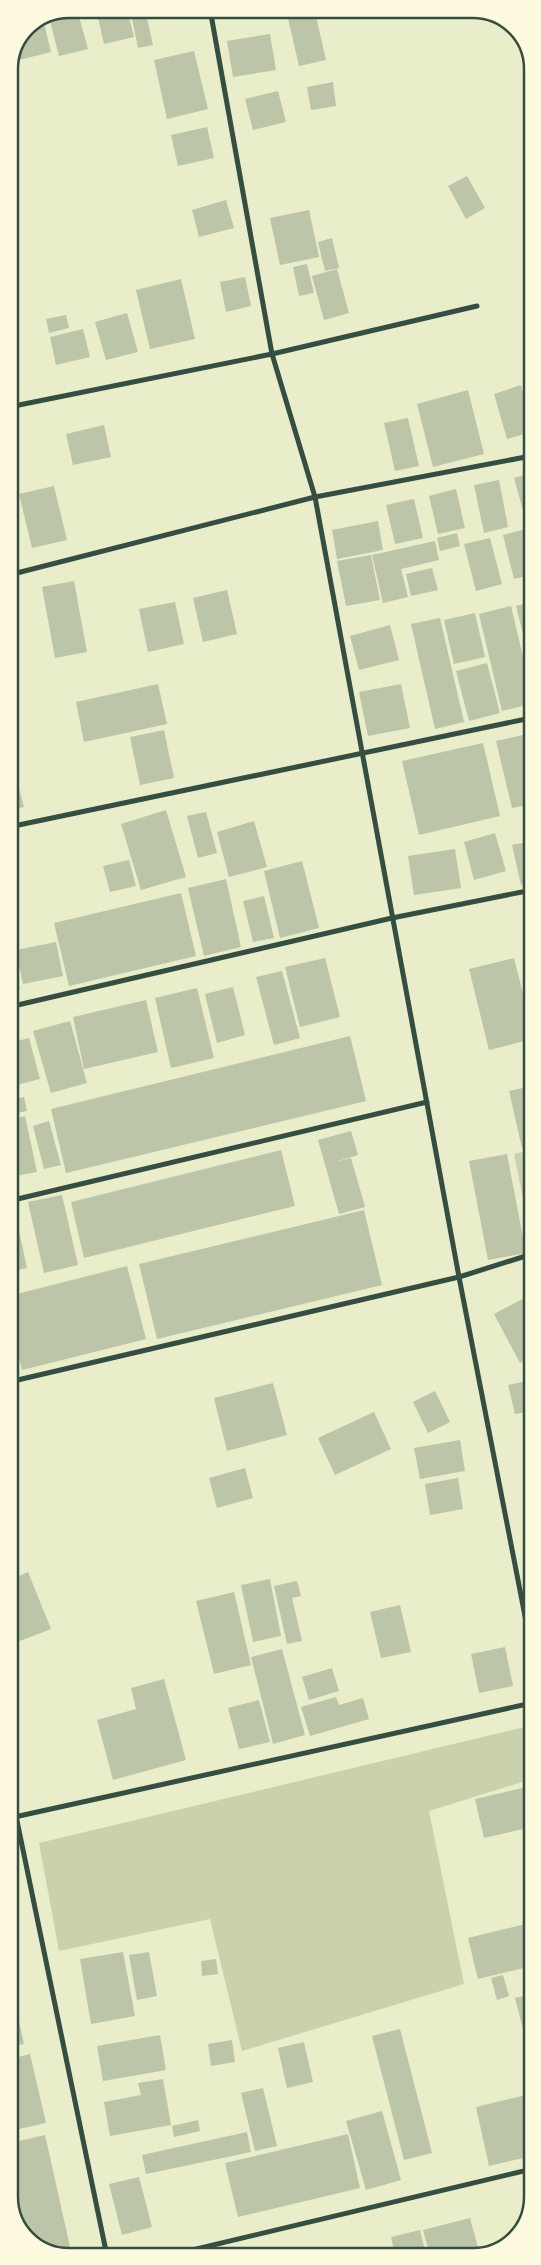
<svg xmlns="http://www.w3.org/2000/svg" width="541" height="2265" font-family="Barlow,sans-serif">
  <style>
    .green { fill: #cad2ad }
    .building { fill: #bcc5a7 }
    .lines { fill: none; stroke-linecap: round; stroke-linejoin: round }
    .minor { stroke: #344e41; stroke-width: 5 }
    .rim { fill: none; stroke: #344e41; stroke-width: 2.5 }
  </style>
  <rect width="100%" height="100%" fill="#e9edc9"/>
  <g class="green">
    <path d="M532,1150V1243L514,1154Z"/>
    <path d="M529,1726L532,1739V1779L429,1811L464,1984L242,2051L210,1919L59,1951L39,1843Z"/>
  </g>
  <g class="building">
    <path d="M68,9H77L88,49L59,56L49,17Z"/>
    <path d="M96,9H127L134,37L104,44Z"/>
    <path d="M130,9H145L153,45L138,48Z"/>
    <path d="M315,12L326,60L299,66L288,18Z"/>
    <path d="M43,19L51,52L11,62L26,26Z"/>
    <path d="M270,34L276,70L233,77L227,41Z"/>
    <path d="M194,51L208,109L167,119L154,60Z"/>
    <path d="M333,82L336,106L311,110L307,87Z"/>
    <path d="M278,91L286,122L253,130L245,99Z"/>
    <path d="M207,127L214,158L178,166L171,135Z"/>
    <path d="M467,176L485,208L466,219L448,186Z"/>
    <path d="M226,200L234,228L199,237L192,210Z"/>
    <path d="M309,210L319,257L280,265L270,218Z"/>
    <path d="M332,238L339,268L325,271L318,242Z"/>
    <path d="M307,264L314,293L299,296L293,267Z"/>
    <path d="M337,269L349,313L324,320L312,276Z"/>
    <path d="M245,277L251,306L226,312L220,282Z"/>
    <path d="M181,279L195,339L150,349L136,290Z"/>
    <path d="M127,313L138,352L106,360L95,322Z"/>
    <path d="M66,315L69,328L49,333L46,319Z"/>
    <path d="M83,329L90,357L56,365L50,337Z"/>
    <path d="M521,385L531,420V432L507,439L494,394Z"/>
    <path d="M468,390L484,454L433,467L417,404Z"/>
    <path d="M408,418L419,466L395,471L384,423Z"/>
    <path d="M104,425L111,457L73,465L66,434Z"/>
    <path d="M531,473V516L525,518L514,478Z"/>
    <path d="M9,480L14,497L9,498Z"/>
    <path d="M499,480L508,527L484,533L474,485Z"/>
    <path d="M54,486L67,540L32,548L19,494Z"/>
    <path d="M456,489L465,528L438,534L429,496Z"/>
    <path d="M414,499L423,538L395,544L386,505Z"/>
    <path d="M378,521L383,550L337,559L332,530Z"/>
    <path d="M530,528L531,575L514,579L503,535Z"/>
    <path d="M457,533L460,546L440,551L437,538Z"/>
    <path d="M490,538L502,584L476,591L464,544Z"/>
    <path d="M435,541L439,560L401,569L408,597L383,603L372,555Z"/>
    <path d="M371,555L380,600L346,606L337,561Z"/>
    <path d="M432,568L438,590L411,596L406,574Z"/>
    <path d="M74,581L87,652L55,658L42,587Z"/>
    <path d="M227,590L237,634L203,642L193,598Z"/>
    <path d="M175,602L184,644L148,652L139,609Z"/>
    <path d="M531,602V648L527,650L516,606Z"/>
    <path d="M511,606L531,691V704L502,711L479,614Z"/>
    <path d="M475,613L485,657L454,664L444,620Z"/>
    <path d="M440,618L464,722L435,729L411,624Z"/>
    <path d="M390,625L399,660L359,670L350,636Z"/>
    <path d="M487,663L500,713L469,721L456,671Z"/>
    <path d="M158,684L167,724L84,742L76,702Z"/>
    <path d="M401,684L410,728L368,736L359,692Z"/>
    <path d="M164,730L174,778L140,785L130,737Z"/>
    <path d="M532,733V804L512,808L496,741Z"/>
    <path d="M483,743L500,816L419,835L402,761Z"/>
    <path d="M15,774L24,807L9,811V776Z"/>
    <path d="M166,810L186,877L141,890L121,824Z"/>
    <path d="M206,812L217,853L198,858L187,816Z"/>
    <path d="M254,821L267,867L229,877L217,832Z"/>
    <path d="M532,824V836H531L528,825Z"/>
    <path d="M495,833L506,871L474,880L464,842Z"/>
    <path d="M532,841V882L521,885L512,845Z"/>
    <path d="M455,849L461,888L414,895L408,856Z"/>
    <path d="M129,860L136,886L110,892L103,866Z"/>
    <path d="M302,861L319,928L280,938L264,871Z"/>
    <path d="M226,879L241,947L204,956L188,888Z"/>
    <path d="M181,893L196,956L69,986L54,923Z"/>
    <path d="M264,896L274,938L253,942L243,901Z"/>
    <path d="M56,942L63,976L23,984L16,950Z"/>
    <path d="M9,949H11L20,989L9,991Z"/>
    <path d="M325,958L340,1017L300,1027L285,967Z"/>
    <path d="M514,958L532,1029V1039L489,1050L469,969Z"/>
    <path d="M282,971L300,1038L274,1045L256,977Z"/>
    <path d="M233,987L245,1035L217,1043L205,994Z"/>
    <path d="M197,988L214,1058L171,1068L155,998Z"/>
    <path d="M146,1000L158,1052L84,1069L73,1017Z"/>
    <path d="M70,1021L87,1083L51,1093L33,1031Z"/>
    <path d="M350,1036L366,1101L66,1173L51,1109Z"/>
    <path d="M29,1038L40,1079L9,1087V1043Z"/>
    <path d="M532,1086V1146L522,1148L509,1091Z"/>
    <path d="M24,1097L27,1111L9,1115V1100Z"/>
    <path d="M25,1116L37,1172L9,1177V1120Z"/>
    <path d="M49,1121L61,1165L44,1169L33,1126Z"/>
    <path d="M351,1131L358,1155L331,1163L351,1158L365,1207L339,1214L318,1140Z"/>
    <path d="M281,1150L295,1206L84,1258L71,1202Z"/>
    <path d="M507,1154L526,1253L488,1260L469,1161Z"/>
    <path d="M62,1195L78,1265L44,1273L28,1202Z"/>
    <path d="M14,1208L27,1268L9,1272V1209Z"/>
    <path d="M364,1210L382,1285L157,1339L139,1264Z"/>
    <path d="M127,1266L146,1339L22,1370L9,1320V1296Z"/>
    <path d="M532,1294V1356L520,1363L494,1314Z"/>
    <path d="M532,1380V1411L515,1414L508,1385Z"/>
    <path d="M273,1383L287,1435L227,1451L214,1398Z"/>
    <path d="M435,1391L450,1422L428,1433L413,1402Z"/>
    <path d="M374,1412L391,1449L335,1475L318,1438Z"/>
    <path d="M460,1440L465,1471L420,1479L414,1448Z"/>
    <path d="M245,1468L253,1498L217,1508L209,1478Z"/>
    <path d="M458,1478L463,1509L430,1515L425,1484Z"/>
    <path d="M28,1572L51,1629L20,1641L10,1615V1580Z"/>
    <path d="M270,1579L281,1636L253,1642L241,1585Z"/>
    <path d="M297,1581L301,1596L292,1598L302,1641L287,1644L274,1586Z"/>
    <path d="M234,1592L251,1665L214,1674L196,1601Z"/>
    <path d="M400,1605L411,1652L381,1658L370,1612Z"/>
    <path d="M505,1647L513,1686L479,1693L471,1654Z"/>
    <path d="M282,1649L305,1735L273,1744L251,1657Z"/>
    <path d="M332,1668L339,1691L309,1700L302,1677Z"/>
    <path d="M164,1679L186,1760L113,1780L97,1720L136,1709L131,1688Z"/>
    <path d="M336,1697L339,1705L363,1698L369,1719L310,1736L301,1707Z"/>
    <path d="M259,1700L270,1742L239,1749L228,1708Z"/>
    <path d="M531,1786L532,1827L484,1838L475,1799Z"/>
    <path d="M526,1924L532,1950V1966L478,1979L468,1938Z"/>
    <path d="M123,1952L135,2016L91,2024L80,1959Z"/>
    <path d="M149,1952L157,1996L137,2000L129,1955Z"/>
    <path d="M216,1959L218,1974L202,1976L201,1961Z"/>
    <path d="M503,1975L509,1996L497,2000L491,1978Z"/>
    <path d="M532,1994V2039L526,2041L515,1998Z"/>
    <path d="M14,1998L24,2044L10,2047V1999Z"/>
    <path d="M400,2029L432,2153L404,2160L372,2036Z"/>
    <path d="M160,2035L166,2070L103,2081L97,2046Z"/>
    <path d="M232,2040L235,2062L211,2066L208,2044Z"/>
    <path d="M304,2042L313,2082L287,2088L278,2048Z"/>
    <path d="M30,2054L46,2123L10,2131V2059Z"/>
    <path d="M163,2079L171,2125L110,2136L104,2102L141,2095L138,2083Z"/>
    <path d="M263,2088L277,2146L255,2151L241,2093Z"/>
    <path d="M530,2094L532,2104V2156L489,2166L476,2107Z"/>
    <path d="M382,2111L401,2180L366,2190L346,2121Z"/>
    <path d="M198,2120L200,2131L174,2137L172,2126Z"/>
    <path d="M247,2132L251,2152L146,2174L142,2155Z"/>
    <path d="M348,2134L360,2188L238,2217L225,2163Z"/>
    <path d="M45,2135L71,2251L57,2254L29,2241L13,2213L10,2200V2143Z"/>
    <path d="M139,2177L152,2227L122,2235L109,2184Z"/>
    <path d="M470,2218L480,2255H430L423,2230Z"/>
    <path d="M420,2230L426,2255H395L391,2237Z"/>
  </g>
  <g class="lines">
    <g class="minor">
      <path d="M210,9L272,354L315,497L459,1277L532,1652"/>
      <path d="M9,407L272,354L477,306"/>
      <path d="M9,575L315,497L531,456"/>
      <path d="M9,827L531,718"/>
      <path d="M9,1007L392,918L532,890"/>
      <path d="M9,1201L427,1102"/>
      <path d="M9,1382L459,1277L532,1254"/>
      <path d="M10,1787L107,2256"/>
      <path d="M10,1818L532,1703"/>
      <path d="M167,2256L532,2169"/>
    </g>
  </g>
  <path d="M0 0H541V2265H0ZM69 18H473A51 51 0 0 1 524 69V2197A51 51 0 0 1 473 2248H69A51 51 0 0 1 18 2197V69A51 51 0 0 1 69 18Z" fill="#fefae0" fill-rule="evenodd"/>
  <path class="rim" d="M69 18H473A51 51 0 0 1 524 69V2197A51 51 0 0 1 473 2248H69A51 51 0 0 1 18 2197V69A51 51 0 0 1 69 18Z"/>
</svg>
